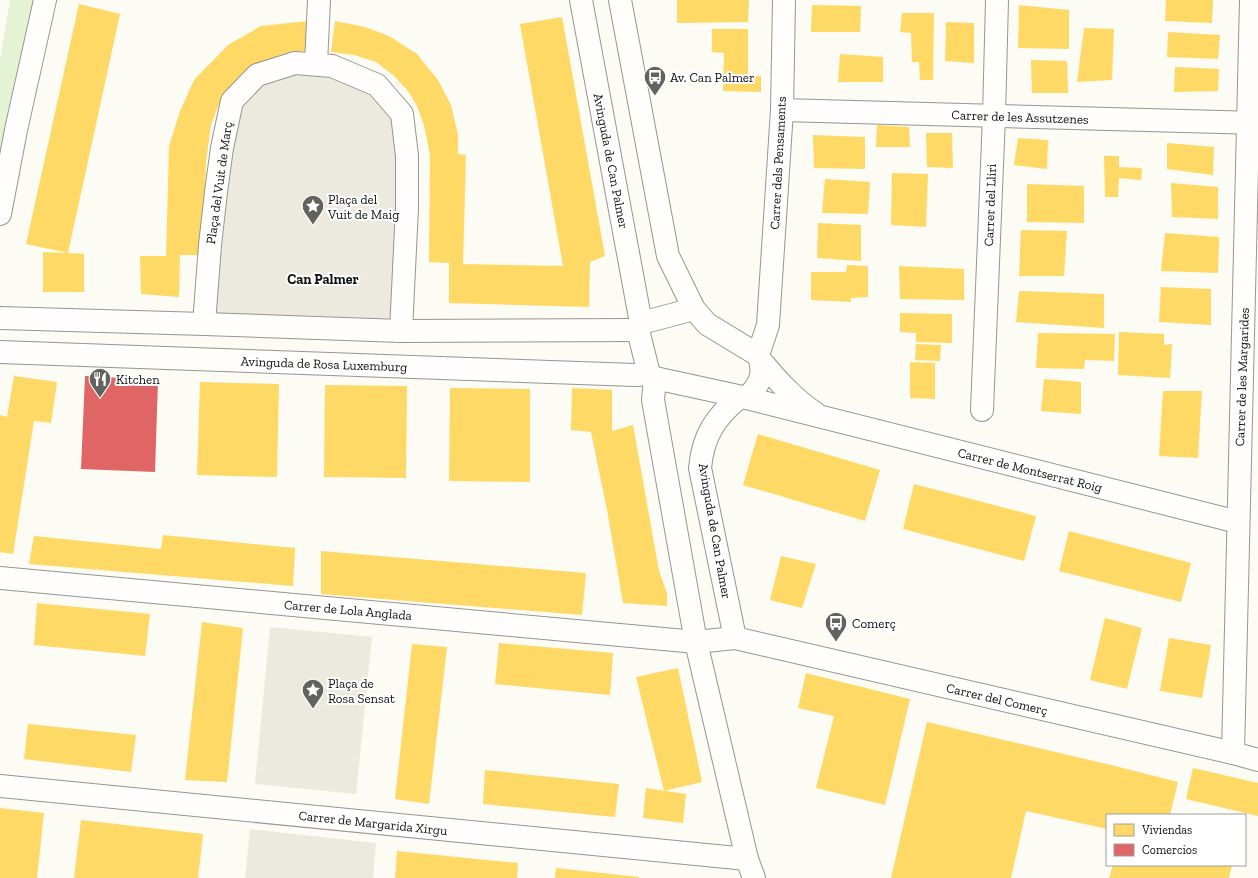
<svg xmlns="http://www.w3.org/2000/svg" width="1258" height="878" font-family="'Zilla Slab',serif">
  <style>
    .green { fill: #e4f3d3 }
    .plaza { fill: #eceadf }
    .homes { fill: #ffd966 }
    .shops { fill: #e06666 }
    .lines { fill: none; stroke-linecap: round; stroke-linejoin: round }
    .minor-casing { stroke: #969592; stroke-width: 24 }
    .minor { stroke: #fffefd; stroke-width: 22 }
    .labels { text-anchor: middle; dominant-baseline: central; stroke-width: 4; stroke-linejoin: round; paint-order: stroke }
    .poi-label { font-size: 13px; fill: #0f0f0f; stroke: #fff; text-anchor: start }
    .street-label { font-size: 13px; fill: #0f0f0f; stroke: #fff }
    .neighbourhood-label { font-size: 14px; font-weight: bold; fill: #0f0f0f; stroke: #fff }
  </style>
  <rect width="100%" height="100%" fill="#fcfbf4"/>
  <path class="green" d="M10,0H38L0,180V60Z"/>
  <g class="plaza">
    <path d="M291,71L342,76L369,92L390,107L397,128L396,321L216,313L233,108L263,78Z"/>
    <path d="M270,627L372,637L356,794L255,784Z"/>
    <path d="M250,829L376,843L373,878H245Z"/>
  </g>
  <g class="homes">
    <path d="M677,0H749L748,22L677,23Z"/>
    <path d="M1166,0H1213L1212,23L1165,21Z"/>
    <path d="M79,4L120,14L68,253L84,254V292H43V252L68,253L26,244Z"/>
    <path d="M812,5L861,6L860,32H811Z"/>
    <path d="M1019,5L1069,10V49L1018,48Z"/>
    <path d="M902,13H934L933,80H920L919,62H912L911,33L900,32Z"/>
    <path d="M562,17L605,256L590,262L589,307L449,303V263L429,262L430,155L424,125L417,106L408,91L393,75L376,62L354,55L331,52L335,21L365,27L389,36L417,54L438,80L451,105L458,135V154L466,155L463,264L563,266L520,24Z"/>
    <path d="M308,21L307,51L286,53L264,61L247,72L231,87L219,104L211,125L206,162L203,255H180L179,297L141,294L140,256H166L169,146L180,111L194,80L228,45L261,26Z"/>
    <path d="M946,22L974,23V63L945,61Z"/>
    <path d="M1084,28L1114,29L1112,80L1077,82Z"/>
    <path d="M712,29H748V75L761,76V92L723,91L724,53L712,52Z"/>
    <path d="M1168,32L1220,35L1218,59L1167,57Z"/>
    <path d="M840,54L883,57V82H838Z"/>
    <path d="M1031,60L1067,61L1068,93H1032Z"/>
    <path d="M1175,67L1219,69L1218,91L1174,92Z"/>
    <path d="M877,125L909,127L910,147H876Z"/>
    <path d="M926,133H952L953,168L927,167Z"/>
    <path d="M813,135L865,137V169L814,168Z"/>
    <path d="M1018,138L1048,140L1047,169L1014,165Z"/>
    <path d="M1167,143L1214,147L1213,175L1167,169Z"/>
    <path d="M1104,156H1119V167L1142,168L1141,180L1119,178L1118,197H1105Z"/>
    <path d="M892,173L928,174L926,227L891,225Z"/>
    <path d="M825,179L870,182L868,214L822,213Z"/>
    <path d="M1171,183L1218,187V219L1172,217Z"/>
    <path d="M1027,184L1084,186V223L1027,222Z"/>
    <path d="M818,223L861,225V261L817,258Z"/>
    <path d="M1021,230L1067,231L1064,276H1019Z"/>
    <path d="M1165,233L1219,237L1218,273L1161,271Z"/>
    <path d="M847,265L868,266V297L851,298V302L811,300V272H846Z"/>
    <path d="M899,266L964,269V300L900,299Z"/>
    <path d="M1161,287L1211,289V325L1159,322Z"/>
    <path d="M1019,291L1104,294V328L1016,322Z"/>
    <path d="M900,313L952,314V343L916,342V333L900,332Z"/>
    <path d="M1119,332L1164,334V345L1172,344L1170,378L1118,375Z"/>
    <path d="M1038,333L1115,334L1114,361L1085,360L1084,369L1036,368Z"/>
    <path d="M916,344L941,345L940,361L915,360Z"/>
    <path d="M910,362L935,363V399L910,398Z"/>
    <path d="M14,376L57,382L51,423L34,421L13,554L0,552V415L7,417Z"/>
    <path d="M1044,379L1081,382V414L1041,411Z"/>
    <path d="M200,382L279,384L277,477L197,475Z"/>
    <path d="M325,385L407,386L406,478L324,477Z"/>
    <path d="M450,388L530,389V482L449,481Z"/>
    <path d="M572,388L612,390V431L633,425L659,571L667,593V606L623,603L607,510L591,432L571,430Z"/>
    <path d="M1163,391H1202L1198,458L1159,456Z"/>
    <path d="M758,434L880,470L865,521L743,485Z"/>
    <path d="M914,484L1036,516L1024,561L903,529Z"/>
    <path d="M1069,531L1191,563L1181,602L1059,571Z"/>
    <path d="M163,535L295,548L293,586L29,564L34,536L161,549Z"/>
    <path d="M321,551L586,573L582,615L321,594Z"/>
    <path d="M781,556L816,564L802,608L770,600Z"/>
    <path d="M37,603L150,614L145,656L34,645Z"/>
    <path d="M1105,618L1142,628L1127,689L1090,680Z"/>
    <path d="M202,622L243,628L227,782L185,780Z"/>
    <path d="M1169,638L1211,645L1202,698L1160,691Z"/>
    <path d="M499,643L613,653L610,695L495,684Z"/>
    <path d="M412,644L447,647L429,804L395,799Z"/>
    <path d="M678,668L702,782L664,791L636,677Z"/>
    <path d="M806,673L910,699L885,805L816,788L834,716L798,708Z"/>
    <path d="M927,722L1111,765L1178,782L1170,815H1107V829L1026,811L1011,878H891Z"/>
    <path d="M28,724L136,735L131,772L24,759Z"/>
    <path d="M1193,768L1258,783V816L1186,799Z"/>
    <path d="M485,770L619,784L615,817L483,804Z"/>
    <path d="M646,788L686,794L683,823L643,818Z"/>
    <path d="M0,808L44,813L37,878H0Z"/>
    <path d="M81,820L203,834L198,878H74Z"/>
    <path d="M397,851L518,863L517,878H395Z"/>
    <path d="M1113,865H1232L1229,878H1109Z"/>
    <path d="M556,868L639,877V878H555Z"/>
  </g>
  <path class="shops" d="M85,376L158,380L155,472L81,469Z"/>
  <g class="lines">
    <g class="minor-casing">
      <g id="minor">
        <path d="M581,0L641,323"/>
        <path d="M620,0L668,256L694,309L707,324L758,355C766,373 760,384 747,398L655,378L649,374L638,330L641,323L694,309"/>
        <path d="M316,64L319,0"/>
        <path d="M782,110L1258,123"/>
        <path d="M0,214L16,130L45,0"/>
        <path d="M0,318L204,324L401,331L638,330"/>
        <path d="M204,324L210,245L216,192L222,148L232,101L257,75L295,63L332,66L377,85L402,114L407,156V208L401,331"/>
        <path d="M0,352L635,375L649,374"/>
        <path d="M758,355L768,325L782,110L784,0"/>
        <path d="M762,362C778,381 794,399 815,413"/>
        <path d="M655,378L653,400L696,642L747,859L754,878"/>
        <path d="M747,398L1238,522"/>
        <path d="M982,410L994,116L997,0"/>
        <path d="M0,578L696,642L735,638L1233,753L1258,760"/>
        <path d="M735,638L700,468C703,436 715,417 740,397"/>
        <path d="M1233,753L1251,0"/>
        <path d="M0,786L747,859"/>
      </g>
    </g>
    <use href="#minor" class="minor"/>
  </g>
  <defs>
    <g id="bus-pin" transform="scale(1.15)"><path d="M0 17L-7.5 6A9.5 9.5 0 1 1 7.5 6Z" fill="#62625f" stroke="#fff"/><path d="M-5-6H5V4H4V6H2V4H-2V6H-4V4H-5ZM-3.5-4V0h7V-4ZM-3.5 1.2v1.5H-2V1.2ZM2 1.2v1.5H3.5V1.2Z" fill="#fff"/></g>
    <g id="sight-pin" transform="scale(1.15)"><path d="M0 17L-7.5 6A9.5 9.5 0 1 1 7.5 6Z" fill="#62625f" stroke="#fff"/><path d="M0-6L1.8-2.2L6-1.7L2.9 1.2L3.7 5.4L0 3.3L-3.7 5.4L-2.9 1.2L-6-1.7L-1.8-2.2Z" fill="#fff"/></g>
    <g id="restaurant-pin" transform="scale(1.15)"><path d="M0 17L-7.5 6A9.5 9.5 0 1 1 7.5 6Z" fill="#62625f" stroke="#fff"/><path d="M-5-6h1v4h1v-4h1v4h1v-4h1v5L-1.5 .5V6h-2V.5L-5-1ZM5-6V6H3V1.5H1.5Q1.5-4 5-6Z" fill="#fff"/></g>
  </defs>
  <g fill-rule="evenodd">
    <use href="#bus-pin" x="655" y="77"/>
    <use href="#sight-pin" x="313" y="206"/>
    <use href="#restaurant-pin" x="100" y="379"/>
    <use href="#bus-pin" x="836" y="623"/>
    <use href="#sight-pin" x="313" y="690"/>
  </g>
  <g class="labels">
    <g class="poi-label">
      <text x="670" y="77">Av. Can Palmer</text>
      <text x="328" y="199">Plaça del<tspan x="328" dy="15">Vuit de Maig</tspan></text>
      <text x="116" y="379">Kitchen</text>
      <text x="852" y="623">Comerç</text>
      <text x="328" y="683">Plaça de<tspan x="328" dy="15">Rosa Sensat</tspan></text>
    </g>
    <g class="street-label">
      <text transform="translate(1020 117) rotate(2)">Carrer de les Assutzenes</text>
      <text transform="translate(611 161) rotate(79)">Avinguda de Can Palmer</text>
      <text transform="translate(778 163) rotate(-87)">Carrer dels Pensaments</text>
      <text transform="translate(219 183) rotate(-82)">Plaça del Vuit de Març</text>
      <text transform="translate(990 205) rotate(-88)">Carrer del Lliri</text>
      <text transform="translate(324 364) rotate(2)">Avinguda de Rosa Luxemburg</text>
      <text transform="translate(1242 377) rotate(-88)">Carrer de les Margarides</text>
      <text transform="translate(1030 470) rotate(14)">Carrer de Montserrat Roig</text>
      <text transform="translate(715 531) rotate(80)">Avinguda de Can Palmer</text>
      <text transform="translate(348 610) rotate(5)">Carrer de Lola Anglada</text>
      <text transform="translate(997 699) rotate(13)">Carrer del Comerç</text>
      <text transform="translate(373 823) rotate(6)">Carrer de Margarida Xirgu</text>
    </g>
    <g class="neighbourhood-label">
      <text x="323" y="279">Can Palmer</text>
    </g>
  </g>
  <rect x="1106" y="814" width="140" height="52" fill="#ffffff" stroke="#9f9f9f"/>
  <rect x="1114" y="824" width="20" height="12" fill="#ffd966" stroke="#9f9f9f"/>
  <text x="1142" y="834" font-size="12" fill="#0f0f0f">Viviendas</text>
  <rect x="1114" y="844" width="20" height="12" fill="#e06666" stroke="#9f9f9f"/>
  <text x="1142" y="854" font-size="12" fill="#0f0f0f">Comercios</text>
</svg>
